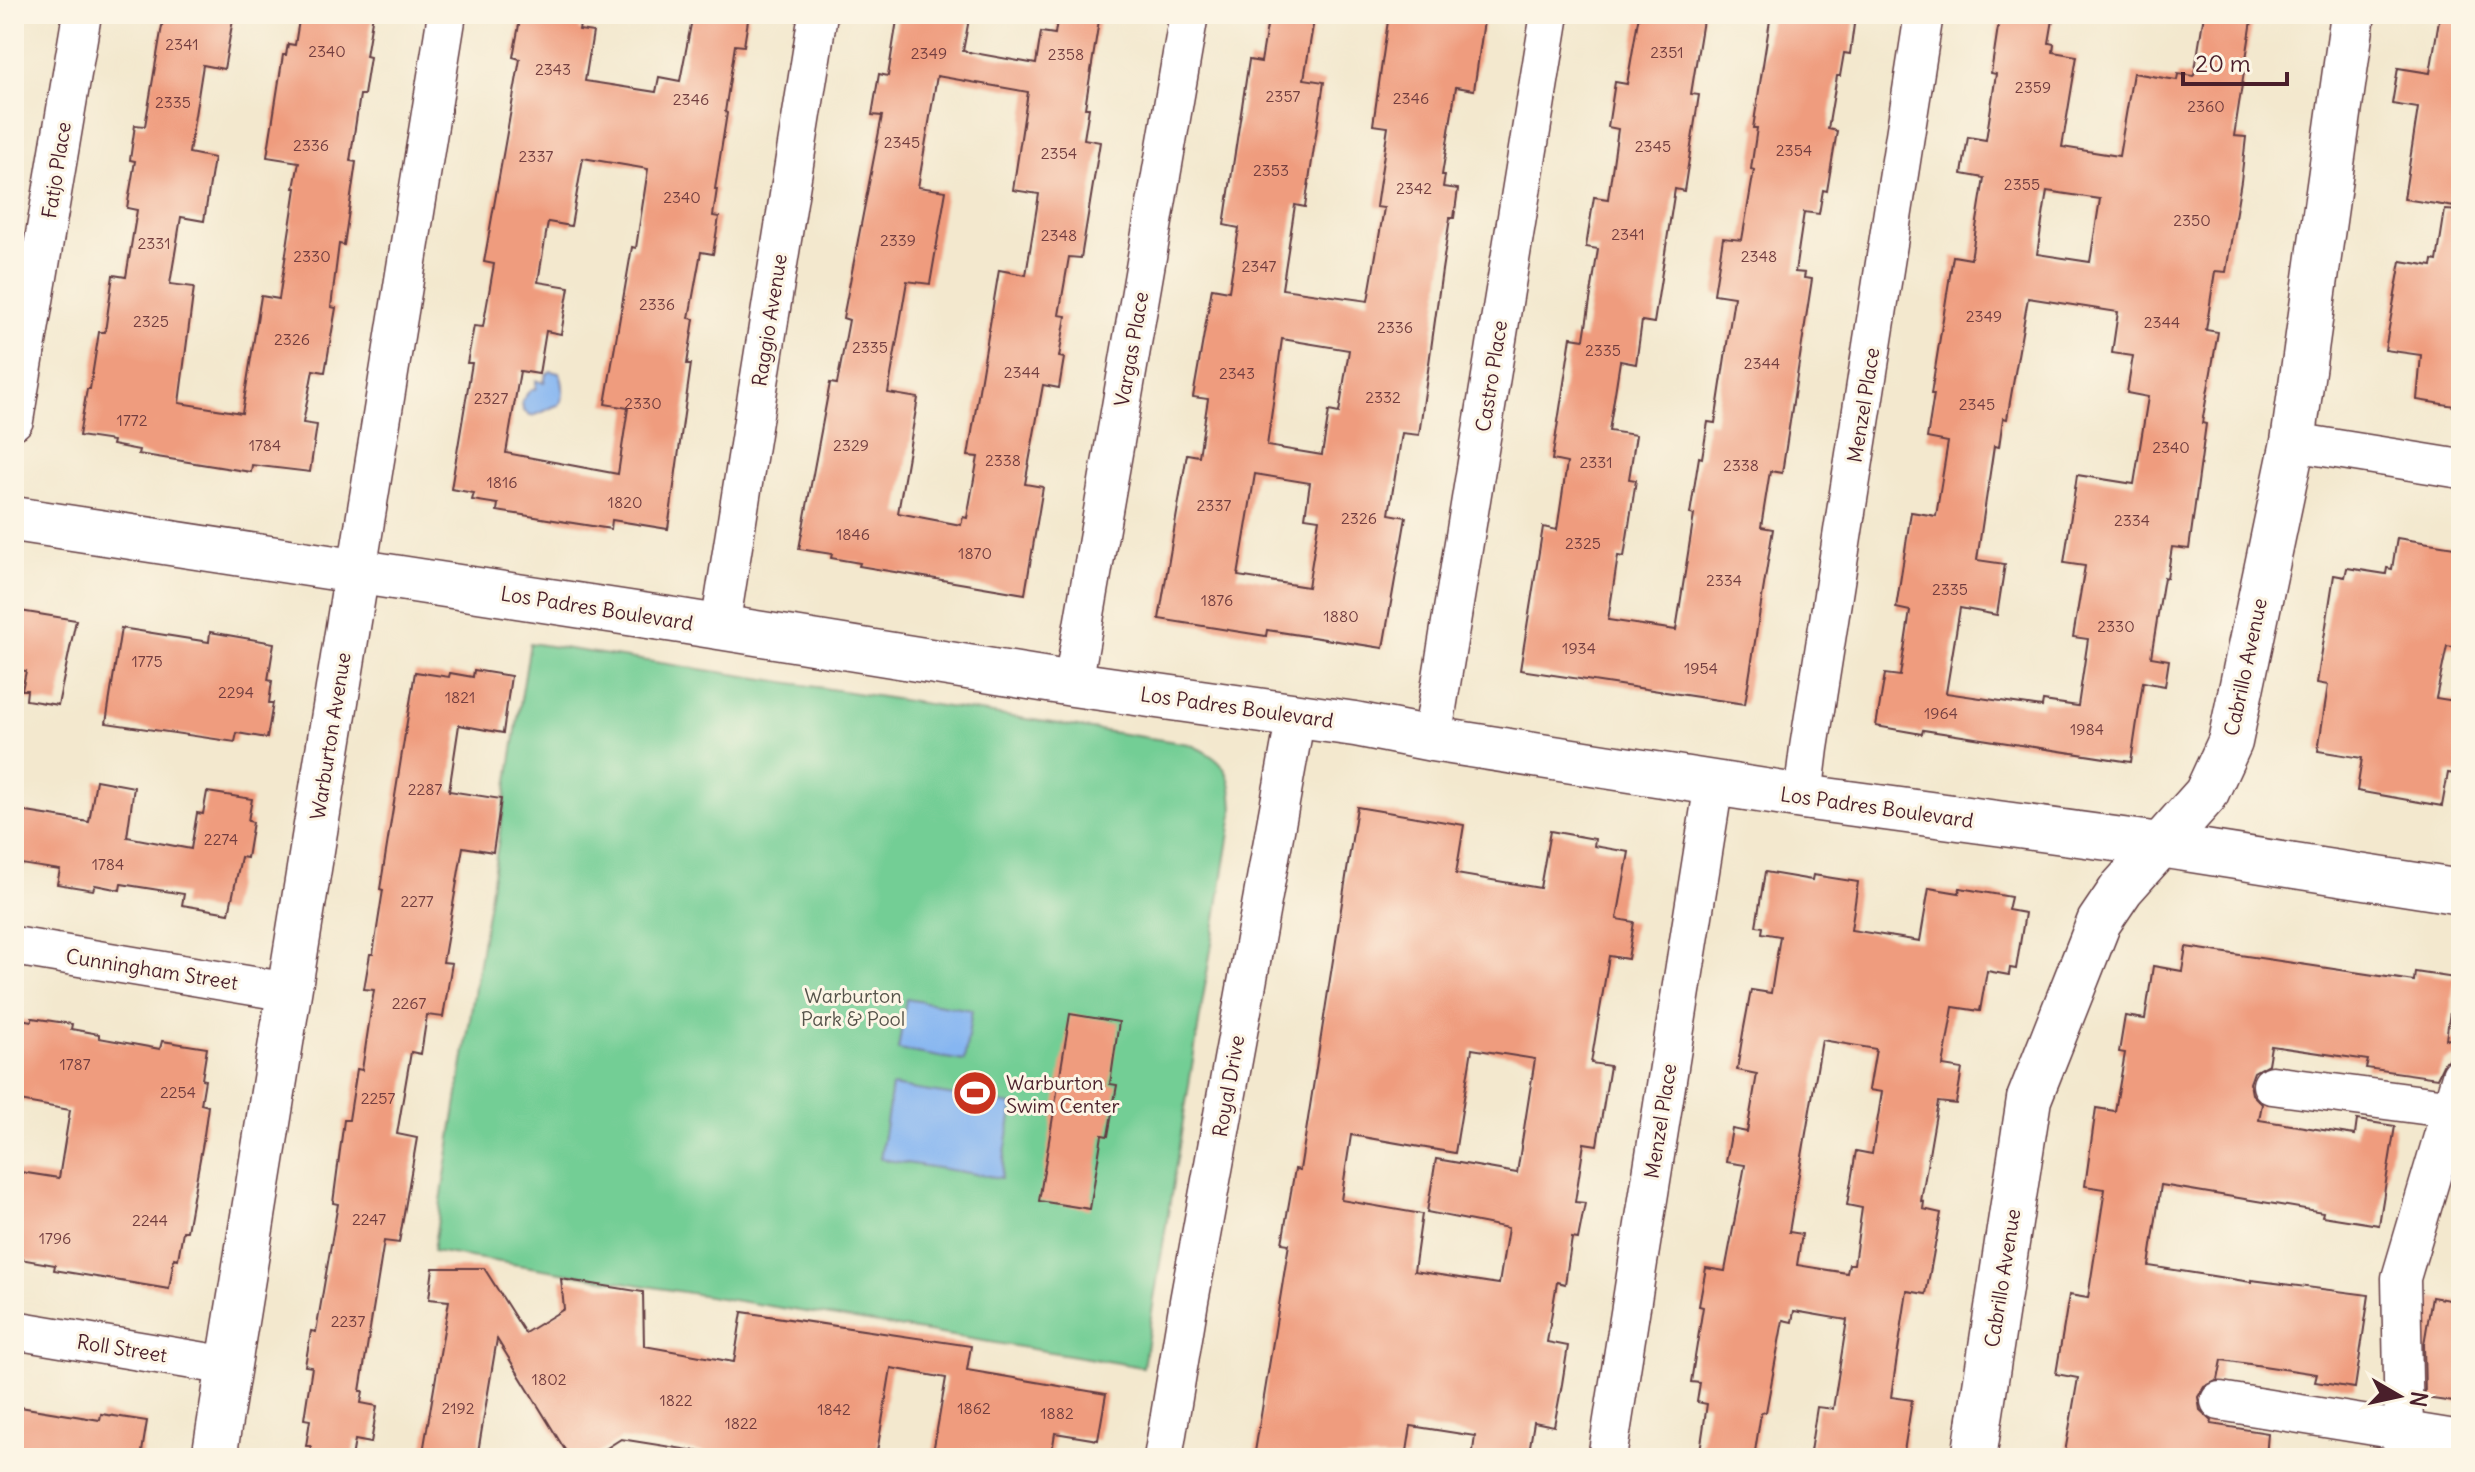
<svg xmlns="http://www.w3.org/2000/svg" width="2475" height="1472" font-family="Delius,sans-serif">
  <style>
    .green { fill: #73ce95; stroke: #5e7660; stroke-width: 2 }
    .water { fill: #86b6f1; stroke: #686a8e; stroke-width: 2 }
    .building { fill: #ef9c7e; fill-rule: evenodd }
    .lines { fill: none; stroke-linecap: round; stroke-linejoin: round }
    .minor-casing { stroke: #633d43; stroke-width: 41 }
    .tertiary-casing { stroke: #633d43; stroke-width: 47 }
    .minor { stroke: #fff; stroke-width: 38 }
    .tertiary { stroke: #fff; stroke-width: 44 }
    .labels { text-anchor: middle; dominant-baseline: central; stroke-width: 6; stroke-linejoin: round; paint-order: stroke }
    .number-label { font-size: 16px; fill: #733e40 }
    .street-label { font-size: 20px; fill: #4a1f2b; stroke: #fcf5e5 }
    .park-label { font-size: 20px; fill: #56544b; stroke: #fcf5e5 }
    .poi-label { font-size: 20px; fill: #4a1f2b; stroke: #fcf5e5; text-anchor: start }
  </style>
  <rect width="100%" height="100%" fill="#fcf5e5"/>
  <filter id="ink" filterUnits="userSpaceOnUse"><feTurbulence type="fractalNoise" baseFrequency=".0125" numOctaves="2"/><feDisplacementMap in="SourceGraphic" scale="16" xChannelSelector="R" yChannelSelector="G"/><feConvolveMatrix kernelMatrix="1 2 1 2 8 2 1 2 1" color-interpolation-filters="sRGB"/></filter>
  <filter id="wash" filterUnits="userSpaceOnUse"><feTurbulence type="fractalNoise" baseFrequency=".006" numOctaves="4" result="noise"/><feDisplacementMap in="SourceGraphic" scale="32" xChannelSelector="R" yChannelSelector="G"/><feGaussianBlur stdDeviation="1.8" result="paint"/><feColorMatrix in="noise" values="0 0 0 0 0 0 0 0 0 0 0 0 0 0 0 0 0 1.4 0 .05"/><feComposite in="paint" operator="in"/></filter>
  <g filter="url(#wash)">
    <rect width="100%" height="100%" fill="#f3e8ce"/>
    <path class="green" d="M530,643L1189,744C1227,761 1232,772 1233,814L1143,1367L433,1251Z"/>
    <g class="water">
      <path d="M551,371L559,373C564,381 565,397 559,405C548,407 542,415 530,416L523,410L522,401L530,390L536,388V380L544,383L546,374Z"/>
      <path d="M906,999L972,1010L964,1061L898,1050Z"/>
      <path d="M892,1086L1013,1105L1001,1178L880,1159Z"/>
    </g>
    <g id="blocks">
      <g class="building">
        <path d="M164,14H234L224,69L203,65L189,153L214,158L204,221L181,217L170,284L194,287L179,403L242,413L261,296L279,299L296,188H294L299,162L267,157L283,55H286L288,44L295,45L300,14H373L366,56L370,57L364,95H360L350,161L356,162L344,245L339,244L331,307L336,308L325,372L313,370L303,423L317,425L310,472L252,465L251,472L176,460L138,454L139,450L112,445L113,441L79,436L87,389H90L99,332H105L113,275L126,277L137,210L127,208L135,161L130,160L135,125L145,126Z"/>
        <path d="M521,14H582L579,30L593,32L585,81L656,92L659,77L680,81L693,14H749L744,46L735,45L725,112L727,113L715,189H717L713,216L719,217L713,254L701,252L689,318L694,319L687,364H691L668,529L612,520L611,529L497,511L498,504L472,500L474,493L451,489L472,363H467L474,326L483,327L494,264L484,262L520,59L513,57ZM583,158L648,169L636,248L632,247L605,404L628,408L618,474L506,453L520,371L539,374L546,331L561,334L569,287L538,282L548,222L571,226Z"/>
        <path d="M898,14H970L963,51L1036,64L1041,32L1055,34L1058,14H1100L1085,108H1089L1084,139L1100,142L1081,258L1069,257L1059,315L1066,316L1059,357L1064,358L1059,388L1043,385L1025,484L1043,487L1025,594L859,566L860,563L831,558L832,554L799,549L830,383L837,384L849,320L843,318L882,116L872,115L879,74L888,76ZM937,76L1028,92L1013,190L1039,194L1026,275L999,270L968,456L978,457L967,518L963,517L961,525L898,513L918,398L888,393L907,281L930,284L946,191L918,187Z"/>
        <path d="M1269,14H1315L1304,79L1324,82L1305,207L1295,205L1282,289L1368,301L1384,208L1376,207L1388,127L1373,125L1389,14H1485L1474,90L1456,87L1442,175H1445L1443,187L1458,189L1454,218H1450L1442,270L1419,435L1402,433L1389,514L1406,517L1383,648L1267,630L1266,636L1159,619L1187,454L1199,456L1208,399L1193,397L1212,288L1229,291L1239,228L1224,225L1249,60L1261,62ZM1282,339L1349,350L1339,413L1329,411L1322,455L1267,446ZM1255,474L1310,483L1305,517L1319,519L1308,587L1238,576Z"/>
        <path d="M1639,14H1704L1691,94L1699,95L1684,191L1675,189L1654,323L1642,321L1636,364L1620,361L1609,431L1636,435L1629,479L1636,480L1624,557L1618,556L1608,620L1676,630L1694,515L1690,514L1699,457L1702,458L1708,422L1715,423L1733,304L1734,297L1714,294L1723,238L1742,240L1754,170L1751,169L1757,128H1753L1771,14H1839L1855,17L1850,54L1844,53L1840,76H1837L1828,129L1837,131L1827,191L1823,190L1819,214L1804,212L1795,272L1805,273L1804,278L1812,279L1782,473L1770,471L1761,527L1773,529L1745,704L1520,670L1543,527L1557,530L1567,463L1552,460L1564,383L1571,337L1584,339L1598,249L1586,247L1594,197L1608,199L1618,129L1608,127L1615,82L1627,84Z"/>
        <path d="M2000,14H2054L2049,43L2054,44L2053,52L2077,56L2062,147L2119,156L2133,73L2177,80L2178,74L2194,76L2204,14H2253L2234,136L2246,137L2241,181L2226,272L2215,271L2206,330L2218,332L2202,423L2206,424L2189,549L2172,547L2167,578L2164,577L2151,657L2169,660L2165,686L2143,682L2131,762L1923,730L1922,734L1876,726L1885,674L1900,676L1910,611L1896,608L1911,512L1936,516L1948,442L1927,438L1934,394H1931L1953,256L1971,259L1984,178L1962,174L1968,137L1986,140L1996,74L1991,73ZM2047,191L2100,199L2090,262L2037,254ZM2028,298L2118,312L2112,353L2133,356L2127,393L2148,397L2134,484L2077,475L2064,563L2085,566L2073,637L2088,639L2078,706L2043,701L2042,707L1946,693L1960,608L1997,615L2005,564L1977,560L1994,446L1999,447L2003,418L2007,419Z"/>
        <path d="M2440,14H2461V208L2404,199L2418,108L2392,104L2398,68L2430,73Z"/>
        <path d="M2445,210L2461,211V407L2417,400L2421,355L2385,350L2401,261L2432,266L2433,260L2437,261Z"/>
        <path d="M2397,538L2461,548V648L2447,646L2436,698L2461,702V775L2448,773L2442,806L2357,791L2362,758L2318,751L2328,685L2317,683L2334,575L2345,577L2347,568L2386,574L2387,568L2392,569Z"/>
        <path d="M14,610L76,620L58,705L26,700L27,690H22L26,671L14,669Z"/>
        <path d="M121,628L209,642L210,632L274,643L268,680L272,681L269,703H273L267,738L237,733L235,742L106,723Z"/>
        <path d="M474,670L511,676L503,733L459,725L449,791L501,799L493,852L463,847L443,962L452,963L443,1017L427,1015L421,1054L411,1052L397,1134L417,1138L399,1243L384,1241L360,1391H363L361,1403L377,1406L371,1443L355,1440L352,1458H309L311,1446H306L310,1420L304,1419L312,1367L305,1366L311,1331L316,1332L338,1204L333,1203L344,1120H349L357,1069L362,1070L374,990L364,989L370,954H373L383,890L380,889L415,672L449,677L450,673L473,677Z"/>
        <path d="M96,780L134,787L127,837L191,849L197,813L203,814L207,792L252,799L248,821L253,822L247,858L241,857L229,913L182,905L184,894L121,884L120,890L95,885L93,890L57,884L60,870L14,863V810L89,822Z"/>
        <path d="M1357,807L1464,825L1456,874L1540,888L1550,831L1595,839L1594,846L1629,852L1617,919L1634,922L1628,959L1609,956L1591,1063L1610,1066L1597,1145L1584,1143L1575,1202L1585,1203L1578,1239L1572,1238L1565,1284L1557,1282L1547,1342L1568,1346L1562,1384L1554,1426L1534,1422L1528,1458H1472L1475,1436L1411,1426L1406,1458H1254L1289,1244L1282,1243L1295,1169L1300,1170ZM1472,1049L1535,1059L1517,1173L1436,1159L1427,1212L1508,1228L1499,1284L1414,1271L1422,1214L1341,1200L1351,1135L1455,1153Z"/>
        <path d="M1765,872L1812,880L1813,875L1858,882L1851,930L1920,941L1929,888L1959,893L1960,888L2011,897L2008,910L2025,913L2016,969L2010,968L2009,975L1987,971L1980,1011L1953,1007L1943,1066L1962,1069L1956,1104L1938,1102L1921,1201L1924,1202L1923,1209L1941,1213L1926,1294L1907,1291L1891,1397L1912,1400L1903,1458H1809L1817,1407L1833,1409L1847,1320L1794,1311L1792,1322L1783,1320L1766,1412L1761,1413L1754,1458H1699L1707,1404L1697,1402L1700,1383L1691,1382L1703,1307L1699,1306L1706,1268L1725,1271L1745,1165L1726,1162L1732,1129L1747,1132L1757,1074L1737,1070L1743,1033L1751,990L1771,993L1780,936L1762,933L1763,927L1756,926ZM1822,1040L1876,1049L1869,1090L1882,1092L1872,1154L1856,1151L1847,1205L1862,1208L1854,1264H1849L1847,1273L1797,1265L1802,1234L1789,1232Z"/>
        <path d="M2186,947L2414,981L2415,972L2455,978L2446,1039L2461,1040V1055L2445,1061L2437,1078L2366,1068L2368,1060L2271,1046L2268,1064L2254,1072L2250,1083L2252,1094L2262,1104L2259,1120L2355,1135L2357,1120L2395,1126L2379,1225L2322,1216L2323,1212L2161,1185L2149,1266L2251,1282V1280L2369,1295L2355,1388L2315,1382L2317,1374L2222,1360L2218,1380L2204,1387L2198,1397L2200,1410L2212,1421L2211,1424L2268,1433L2266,1458H2064L2078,1378L2056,1374L2069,1295L2088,1298L2105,1189L2085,1186L2096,1108L2115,1111L2125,1053L2119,1052L2125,1016L2145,1019L2153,966L2182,971Z"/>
        <path d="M1070,1014L1119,1022L1110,1084L1117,1085L1108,1136L1102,1135L1090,1209L1039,1201Z"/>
        <path d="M14,1018L32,1021V1018L72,1024L71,1029L99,1034V1038L160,1049L162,1041L207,1048L202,1079L205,1080L201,1104L208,1106L203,1142L187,1231H183L178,1259L174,1258L169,1289L54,1270L55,1265L14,1258V1171L59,1178L70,1110L14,1100Z"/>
        <path d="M433,1268H484L525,1333L564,1309L561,1279L643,1292L644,1346L734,1362L742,1312L971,1346L967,1370L1106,1394L1098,1440L1055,1433L1051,1458H932L946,1378L891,1368L876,1458H714L715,1454L621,1439L591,1458H570L497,1339L477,1458H422L449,1301L429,1299Z"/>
        <path d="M2432,1297L2461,1302V1403L2425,1398L2424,1344Z"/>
        <path d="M20,1407L100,1420L101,1414L147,1421L141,1458H14V1411H19Z"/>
      </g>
    </g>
  </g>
  <g filter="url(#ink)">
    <use href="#blocks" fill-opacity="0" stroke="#633d43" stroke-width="2"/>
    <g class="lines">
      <g class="minor-casing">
        <g id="minor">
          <path d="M14,420L82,14"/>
          <path d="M2293,442L2461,469"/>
          <path d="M357,571L447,14"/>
          <path d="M720,627L818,14"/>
          <path d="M1073,684L1189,14"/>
          <path d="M1432,739L1550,14"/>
          <path d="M1803,797L1809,748L1924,14"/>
          <path d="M14,946L289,992"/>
          <path d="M2272,1085L2461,1110"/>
          <path d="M14,1330L229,1366"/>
          <path d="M2220,1401L2461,1440"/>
          <path d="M1163,1458L1189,1301L1296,715"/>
          <path d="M1607,1458L1714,783"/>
          <path d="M2402,1458L2404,1431L2401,1278L2461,1076"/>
        </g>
      </g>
      <g class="tertiary-casing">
        <g id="tertiary">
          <path d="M14,519L681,621L1073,684L1355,724L1432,739L1803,797L2160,845L2461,892"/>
          <path d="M214,1458L357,571"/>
          <path d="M1974,1458L2029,1099L2099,922L2122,888L2206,794L2230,742L2293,442L2353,14"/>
        </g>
      </g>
      <use href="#minor" class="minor"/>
      <use href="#tertiary" class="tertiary"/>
    </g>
  </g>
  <defs>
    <g id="stadium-disc" transform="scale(2.3)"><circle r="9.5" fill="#c8321e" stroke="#fcf5e5"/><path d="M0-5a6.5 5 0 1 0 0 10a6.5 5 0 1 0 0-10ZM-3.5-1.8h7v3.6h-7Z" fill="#fff"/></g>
  </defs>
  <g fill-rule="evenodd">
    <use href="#stadium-disc" x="975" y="1093"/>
  </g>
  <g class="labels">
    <g class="number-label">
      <text x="182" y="44">2341</text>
      <text x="327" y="51">2340</text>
      <text x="1667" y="52">2351</text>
      <text x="929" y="53">2349</text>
      <text x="1066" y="54">2358</text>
      <text x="553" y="69">2343</text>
      <text x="2033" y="87">2359</text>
      <text x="1283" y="96">2357</text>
      <text x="1411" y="98">2346</text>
      <text x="691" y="99">2346</text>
      <text x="173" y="102">2335</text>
      <text x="2206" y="106">2360</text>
      <text x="902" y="142">2345</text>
      <text x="311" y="145">2336</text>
      <text x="1653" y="146">2345</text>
      <text x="1794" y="150">2354</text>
      <text x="1059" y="153">2354</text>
      <text x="536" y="156">2337</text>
      <text x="1271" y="170">2353</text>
      <text x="2022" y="184">2355</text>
      <text x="1414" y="188">2342</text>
      <text x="682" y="197">2340</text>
      <text x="2192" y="220">2350</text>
      <text x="1628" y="234">2341</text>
      <text x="1059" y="235">2348</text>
      <text x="898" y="240">2339</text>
      <text x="154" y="243">2331</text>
      <text x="312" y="256">2330</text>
      <text x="1759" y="256">2348</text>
      <text x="1259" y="266">2347</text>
      <text x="657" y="304">2336</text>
      <text x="1984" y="316">2349</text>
      <text x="151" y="321">2325</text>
      <text x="2162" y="322">2344</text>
      <text x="1395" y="327">2336</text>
      <text x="292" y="339">2326</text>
      <text x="870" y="347">2335</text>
      <text x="1603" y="350">2335</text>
      <text x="1762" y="363">2344</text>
      <text x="1022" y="372">2344</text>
      <text x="1237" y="373">2343</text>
      <text x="1383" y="397">2332</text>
      <text x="491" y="398">2327</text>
      <text x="643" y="403">2330</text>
      <text x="1977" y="404">2345</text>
      <text x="132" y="420">1772</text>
      <text x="265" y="445">1784</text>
      <text x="851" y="445">2329</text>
      <text x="2171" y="447">2340</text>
      <text x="1003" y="460">2338</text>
      <text x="1596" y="462">2331</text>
      <text x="1741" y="465">2338</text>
      <text x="502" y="482">1816</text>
      <text x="625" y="502">1820</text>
      <text x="1214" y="505">2337</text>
      <text x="1359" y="518">2326</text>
      <text x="2132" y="520">2334</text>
      <text x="853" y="534">1846</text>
      <text x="1583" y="543">2325</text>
      <text x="975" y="553">1870</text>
      <text x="1724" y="580">2334</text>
      <text x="1950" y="589">2335</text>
      <text x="1217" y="600">1876</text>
      <text x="1341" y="616">1880</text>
      <text x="2116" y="626">2330</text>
      <text x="1579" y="648">1934</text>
      <text x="147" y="661">1775</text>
      <text x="1701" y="668">1954</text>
      <text x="236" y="692">2294</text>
      <text x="460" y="697">1821</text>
      <text x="1941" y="713">1964</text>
      <text x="2087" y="729">1984</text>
      <text x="425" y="789">2287</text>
      <text x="221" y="839">2274</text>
      <text x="108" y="864">1784</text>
      <text x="417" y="901">2277</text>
      <text x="409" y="1003">2267</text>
      <text x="75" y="1064">1787</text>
      <text x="178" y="1092">2254</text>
      <text x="378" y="1098">2257</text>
      <text x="369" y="1219">2247</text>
      <text x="150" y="1220">2244</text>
      <text x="55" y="1238">1796</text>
      <text x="348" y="1321">2237</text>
      <text x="549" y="1379">1802</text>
      <text x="676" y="1400">1822</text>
      <text x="458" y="1408">2192</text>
      <text x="974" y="1408">1862</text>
      <text x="834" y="1409">1842</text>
      <text x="1057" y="1413">1882</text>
      <text x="741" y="1423">1822</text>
    </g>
    <g class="street-label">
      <text transform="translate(56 170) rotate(-81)">Fatjo Place</text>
      <text transform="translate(769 320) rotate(-81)">Raggio Avenue</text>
      <text transform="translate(1131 349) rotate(-80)">Vargas Place</text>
      <text transform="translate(1491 376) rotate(-81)">Castro Place</text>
      <text transform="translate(1863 405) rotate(-81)">Menzel Place</text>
      <text transform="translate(597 608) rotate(9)">Los Padres Boulevard</text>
      <text transform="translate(2245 667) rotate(-78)">Cabrillo Avenue</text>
      <text transform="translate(1237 707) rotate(8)">Los Padres Boulevard</text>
      <text transform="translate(330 736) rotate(-81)">Warburton Avenue</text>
      <text transform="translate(1877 807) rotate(8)">Los Padres Boulevard</text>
      <text transform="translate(152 969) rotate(9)">Cunningham Street</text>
      <text transform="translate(1228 1086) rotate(-80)">Royal Drive</text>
      <text transform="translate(1660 1121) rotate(-81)">Menzel Place</text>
      <text transform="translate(2002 1278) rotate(-81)">Cabrillo Avenue</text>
      <text transform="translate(122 1348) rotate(9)">Roll Street</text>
    </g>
    <g class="park-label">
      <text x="853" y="995">Warburton<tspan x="853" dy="23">Park &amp; Pool</tspan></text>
    </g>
    <g class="poi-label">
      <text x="1006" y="1082">Warburton<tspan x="1006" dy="23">Swim Center</tspan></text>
    </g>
  </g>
  <rect width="2475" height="1472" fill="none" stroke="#fcf5e5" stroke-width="48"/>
  <g transform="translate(2399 1396) rotate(99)" stroke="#fcf5e5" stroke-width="6" paint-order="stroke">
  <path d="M0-6L14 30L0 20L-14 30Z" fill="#4a1f2b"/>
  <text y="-12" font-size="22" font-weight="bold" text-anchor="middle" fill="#4a1f2b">N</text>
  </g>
  <path d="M2183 72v12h104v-12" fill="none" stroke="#4a1f2b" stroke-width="4"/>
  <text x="2195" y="72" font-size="24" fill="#4a1f2b" stroke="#fcf5e5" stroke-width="6" paint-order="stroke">20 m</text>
</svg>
